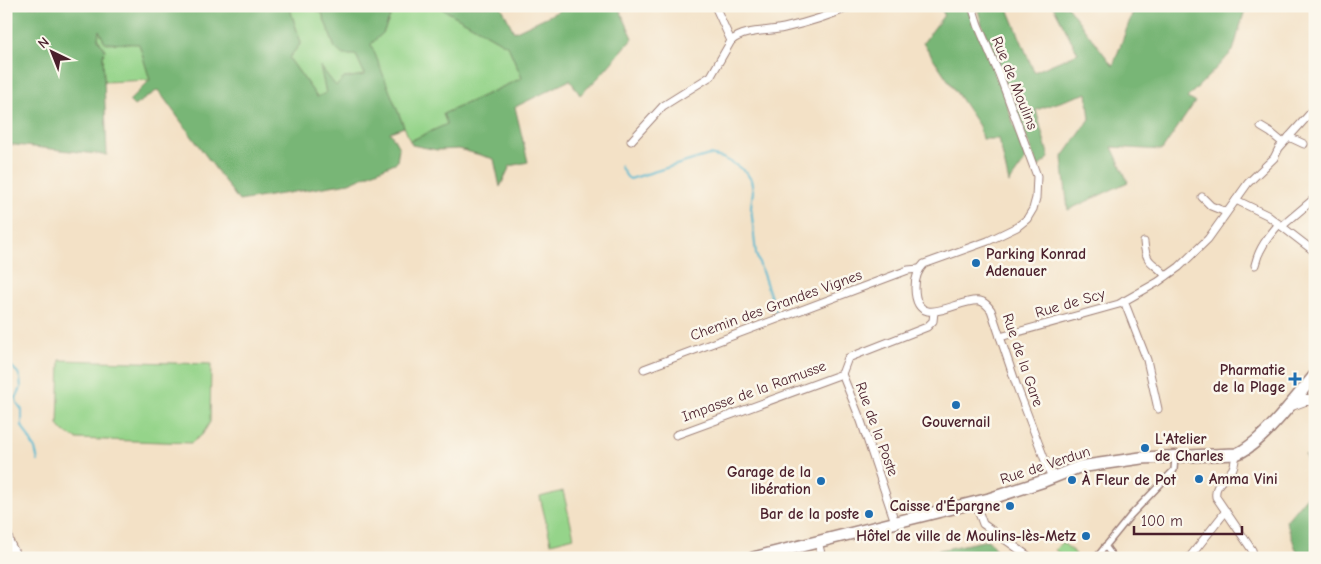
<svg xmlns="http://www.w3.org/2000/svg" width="1321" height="564" font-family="'Comic Neue',sans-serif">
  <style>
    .green { fill: #95d48a; stroke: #707a5a }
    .forest { fill: #78b676; stroke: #616a50 }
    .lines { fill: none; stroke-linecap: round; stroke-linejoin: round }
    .stream { stroke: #53b8d1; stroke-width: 2 }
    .pedestrian-casing { stroke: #9e8078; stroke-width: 8 }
    .minor-casing { stroke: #9e8078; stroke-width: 9 }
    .secondary-casing { stroke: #9e8078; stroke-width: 12 }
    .primary-casing { stroke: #9e8078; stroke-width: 14 }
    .pedestrian { stroke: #fff; stroke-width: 5 }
    .minor { stroke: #fff; stroke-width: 7 }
    .secondary { stroke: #fff; stroke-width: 10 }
    .primary { stroke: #fff; stroke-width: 11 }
    .poi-dot { fill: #1f6fb2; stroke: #fbf7ec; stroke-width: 2 }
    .labels { text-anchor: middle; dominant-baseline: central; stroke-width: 5; stroke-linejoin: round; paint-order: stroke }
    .street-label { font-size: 15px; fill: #4a1f2b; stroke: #fbf7ec }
    .poi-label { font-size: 15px; font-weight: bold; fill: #4a1f2b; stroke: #fbf7ec; text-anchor: end }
  </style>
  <rect width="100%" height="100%" fill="#fbf7ec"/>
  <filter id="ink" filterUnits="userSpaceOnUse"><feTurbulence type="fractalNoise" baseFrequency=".02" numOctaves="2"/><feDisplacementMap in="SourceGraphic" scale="10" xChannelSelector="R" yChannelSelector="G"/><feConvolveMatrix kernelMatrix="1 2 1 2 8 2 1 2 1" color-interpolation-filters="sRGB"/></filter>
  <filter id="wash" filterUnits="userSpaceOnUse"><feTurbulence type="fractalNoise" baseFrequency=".0096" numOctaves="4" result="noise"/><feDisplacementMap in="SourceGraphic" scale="20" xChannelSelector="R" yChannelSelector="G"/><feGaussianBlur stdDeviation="1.12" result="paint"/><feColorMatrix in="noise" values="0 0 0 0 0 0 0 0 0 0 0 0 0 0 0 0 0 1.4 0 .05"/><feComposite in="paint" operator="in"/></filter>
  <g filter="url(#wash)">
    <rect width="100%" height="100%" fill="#f3e1c6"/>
    <g class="green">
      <path d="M289,6H309L322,13L335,48L356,55L366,75L344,78L336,87L321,67L326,93L317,97L289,58L301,43Z"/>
      <path d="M400,6H441V8L508,46L522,78L443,114L448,124L410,141L370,44L383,33L394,8Z"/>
      <path d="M99,29L105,43H139L150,80L104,82L103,56L105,50L98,39Z"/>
      <path d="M60,360L211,364L210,422L202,435L191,443L77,439L65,433L58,425Z"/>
      <path d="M563,491L574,537L551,543L540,497Z"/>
      <path d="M1062,542L1076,554L1073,558H1064L1055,550Z"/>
    </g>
    <g class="forest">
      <path d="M6,6H289L301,43L289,58L317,97L326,93L320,66L336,86L344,78L365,75L356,55H343L335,48L322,13L309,6H400L394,8L383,33L371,44L404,127L390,132L399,148L397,162L349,183L239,201L158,90L134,106L129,101L150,80L139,44L105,43L99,30L98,39L105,50L103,56L107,155L6,144Z"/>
      <path d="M441,6H501L514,32L559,11L557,6H618L633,38L599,77L580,95L570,80L515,107L528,162L510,166L500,187L494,159L459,149L437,150L412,145L410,141L447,124L443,114L522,78L508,46L441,8Z"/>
      <path d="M941,6H967L1003,94L1026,159L1009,183L999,139H982L979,126L923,43L944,15Z"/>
      <path d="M977,6H1007L1034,72L1078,53L1053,6H1067L1113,66L1135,6H1246L1233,51L1187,98L1195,102L1162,150L1112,147L1128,182L1068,210L1062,158L1090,119L1087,93L1036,110L1049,158L1038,167L982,25Z"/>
      <path d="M1305,455L1315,473V558H1299L1286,521L1311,491L1312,475Z"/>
      <path d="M988,540L1003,558H906V557Z"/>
    </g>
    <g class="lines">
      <g class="stream">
        <path d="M620,166L627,177L630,179L709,155L723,158L734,164L746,172L751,180L753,191L751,207L756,254L777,315"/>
        <path d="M6,346L10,353L11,366L18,373L20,378L21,388L16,398L17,403L22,410V426L35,449L38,461"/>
      </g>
    </g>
  </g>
  <g filter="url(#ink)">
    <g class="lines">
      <g class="pedestrian-casing">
        <g id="pedestrian">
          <path d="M1105,546L1114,558"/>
          <path d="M1096,558L1131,515L1174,470L1175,457"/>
        </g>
      </g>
      <g class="minor-casing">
        <g id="minor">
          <path d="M715,6L731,41"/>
          <path d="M972,6L978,25L999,74L1037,176L1036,198L1033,209L1027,219L1017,227L988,241L924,264C917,271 915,278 915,288C916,334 959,297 980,301C985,302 988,306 991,310L1017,387L1049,471L1053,477"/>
          <path d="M1261,127L1271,133L1283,143"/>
          <path d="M1289,137L1304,144"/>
          <path d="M631,141L663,106L711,76L731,41C745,29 767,32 784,28C807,23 831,15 852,6"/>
          <path d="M1202,197L1211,206L1226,212"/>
          <path d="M1236,200L1267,215L1315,252"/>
          <path d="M1282,226L1315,198"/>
          <path d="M1144,242C1146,266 1154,261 1166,276"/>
          <path d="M1255,265C1259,248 1268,237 1279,224"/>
          <path d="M1124,301L1147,360L1158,409"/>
          <path d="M1000,337L1119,304L1158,282L1179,267L1208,239L1248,183L1274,158L1279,148L1315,108"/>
          <path d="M644,369L908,270L919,269"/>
          <path d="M842,374L861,421L895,522"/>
          <path d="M842,374L848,358L927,327L933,321L934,312"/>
          <path d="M676,435L842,374"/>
          <path d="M1236,454C1235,459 1235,465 1232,470C1225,479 1214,484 1216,497L1252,550L1254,558"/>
          <path d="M975,502L983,524L1031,558"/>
          <path d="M818,541L822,558"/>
          <path d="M1189,558L1226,511"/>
        </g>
      </g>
      <g class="secondary-casing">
        <g id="secondary">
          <path d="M1289,406L1305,400H1315"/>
          <path d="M6,532L8,542L16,558"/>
        </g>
      </g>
      <g class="primary-casing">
        <path id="primary" d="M753,558L989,499L1044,481L1079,467L1141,458L1236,454C1261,445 1297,396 1315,375"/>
      </g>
      <use href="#pedestrian" class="pedestrian"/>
      <use href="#minor" class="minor"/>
      <use href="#secondary" class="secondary"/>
      <use href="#primary" class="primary"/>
    </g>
  </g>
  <g class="poi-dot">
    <circle cx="976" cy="263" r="5"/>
    <path d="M1292.5 371.5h5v5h5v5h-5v5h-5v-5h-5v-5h5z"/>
    <circle cx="956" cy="405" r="5"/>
    <circle cx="1145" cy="448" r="5"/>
    <circle cx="1199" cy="479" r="5"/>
    <circle cx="1072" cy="480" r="5"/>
    <circle cx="821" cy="481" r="5"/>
    <circle cx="1010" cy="506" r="5"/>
    <circle cx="869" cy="514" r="5"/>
    <circle cx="1086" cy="536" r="5"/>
  </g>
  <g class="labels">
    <g class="street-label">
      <text transform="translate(1015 83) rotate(68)">Rue de Moulins</text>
      <text transform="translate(1070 303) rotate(-16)">Rue de Scy</text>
      <text transform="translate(776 305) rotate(-20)">Chemin des Grandes Vignes</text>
      <text transform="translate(1023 360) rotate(71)">Rue de la Gare</text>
      <text transform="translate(754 391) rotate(-20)">Impasse de la Ramusse</text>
      <text transform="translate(877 429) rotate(70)">Rue de la Poste</text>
      <text transform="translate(1045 465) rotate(-18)">Rue de Verdun</text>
    </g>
    <g class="poi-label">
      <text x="986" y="254" text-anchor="start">Parking Konrad<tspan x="986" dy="17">Adenauer</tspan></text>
      <text x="1285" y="370">Pharmatie<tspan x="1285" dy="17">de la Plage</tspan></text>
      <text x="956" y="422" text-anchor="middle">Gouvernail</text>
      <text x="1155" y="439" text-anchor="start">L'Atelier<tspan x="1155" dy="17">de Charles</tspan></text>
      <text x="811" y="472">Garage de la<tspan x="811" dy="17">libération</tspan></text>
      <text x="1209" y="479" text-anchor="start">Amma Vini</text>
      <text x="1082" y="480" text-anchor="start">À Fleur de Pot</text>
      <text x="1000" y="506">Caisse d'Épargne</text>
      <text x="859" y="514">Bar de la poste</text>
      <text x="1076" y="536">Hôtel de ville de Moulins-lès-Metz</text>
    </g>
  </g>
  <rect width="1321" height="564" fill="none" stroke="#fbf7ec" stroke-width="25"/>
  <g transform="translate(52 52) rotate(317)" stroke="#fbf7ec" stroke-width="4" paint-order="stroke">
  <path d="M0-4L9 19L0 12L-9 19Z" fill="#4a1f2b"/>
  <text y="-8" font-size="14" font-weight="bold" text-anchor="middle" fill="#4a1f2b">N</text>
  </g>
  <path d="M1134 526v8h108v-8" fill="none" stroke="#4a1f2b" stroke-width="2.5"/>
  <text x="1141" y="526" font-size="15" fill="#4a1f2b" stroke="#fbf7ec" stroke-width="4" paint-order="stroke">100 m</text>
</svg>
